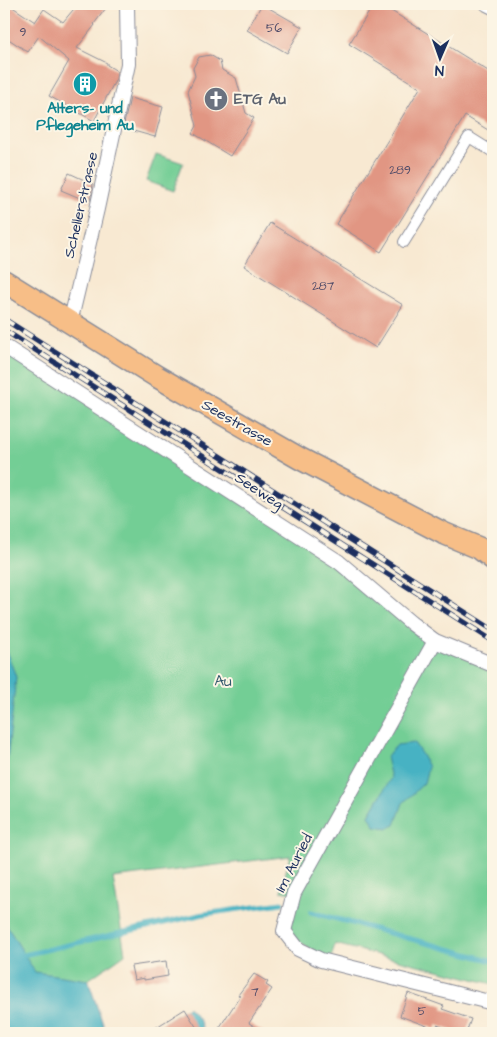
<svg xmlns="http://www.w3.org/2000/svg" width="497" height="1037" font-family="'Architects Daughter',sans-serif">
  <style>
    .green { fill: #73ce95; stroke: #477e7a }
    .water { fill: #46b2c3; stroke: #307090 }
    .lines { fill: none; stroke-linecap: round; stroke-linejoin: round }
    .stream { stroke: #46b2c3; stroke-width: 5 }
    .building { fill: #e19683 }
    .pedestrian-casing { stroke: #8a8c98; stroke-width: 12 }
    .minor-casing { stroke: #8a8c98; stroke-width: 16 }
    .primary-casing { stroke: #8a8c98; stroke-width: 24 }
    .pedestrian { stroke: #fff; stroke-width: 10 }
    .minor { stroke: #fff; stroke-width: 14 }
    .primary { stroke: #f7be87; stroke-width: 21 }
    .rail-casing { stroke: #1b2f5e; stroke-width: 5.5 }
    .rail { stroke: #fcf5e5; stroke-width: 4; stroke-dasharray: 11; stroke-linecap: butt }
    .labels { text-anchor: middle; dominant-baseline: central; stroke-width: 4; stroke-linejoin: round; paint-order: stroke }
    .number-label { font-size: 12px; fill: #4c4967 }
    .worship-label { font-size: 15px; font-weight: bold; fill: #5b616d; stroke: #fcf5e5; text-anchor: start }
    .culture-label { font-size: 15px; font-weight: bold; fill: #0d838f; stroke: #fcf5e5 }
    .street-label { font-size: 15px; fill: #1b2f5e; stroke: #fcf5e5 }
    .park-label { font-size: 15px; fill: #31576c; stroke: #fcf5e5 }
  </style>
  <rect width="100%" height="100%" fill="#fcf5e5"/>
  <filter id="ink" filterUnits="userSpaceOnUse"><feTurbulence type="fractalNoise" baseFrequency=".02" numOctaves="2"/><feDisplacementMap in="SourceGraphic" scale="10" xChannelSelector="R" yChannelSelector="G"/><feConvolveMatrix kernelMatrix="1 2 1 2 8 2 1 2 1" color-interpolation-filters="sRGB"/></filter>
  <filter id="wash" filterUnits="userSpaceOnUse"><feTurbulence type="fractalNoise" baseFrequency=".0096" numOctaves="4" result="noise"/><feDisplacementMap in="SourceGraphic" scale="20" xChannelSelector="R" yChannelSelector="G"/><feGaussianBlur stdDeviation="1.12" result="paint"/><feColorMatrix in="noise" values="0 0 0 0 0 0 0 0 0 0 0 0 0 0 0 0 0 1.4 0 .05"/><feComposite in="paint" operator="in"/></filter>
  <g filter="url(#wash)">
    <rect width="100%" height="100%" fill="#f8e9d2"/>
    <g class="green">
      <path d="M156,154L183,163L173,191L146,181Z"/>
      <path d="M4,346L339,562L411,623L493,665V984L335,944L330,962L284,931L293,893L281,891L290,856L113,878L125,954L88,980L49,1001L4,971Z"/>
    </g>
    <g class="water">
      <path d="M4,644L16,677L6,770L4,817Z"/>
      <path d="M414,743L422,755L428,767L424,783L403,803L395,825L388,828L375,826L369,815L391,778L386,757L397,745Z"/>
      <path d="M4,921L35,972L88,980L106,1033H4Z"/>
      <path d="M188,1007C195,1015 205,1023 201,1033H149Z"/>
    </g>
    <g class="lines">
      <g class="stream">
        <path d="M311,912L493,961"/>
        <path d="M19,956L204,914L282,903"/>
      </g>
    </g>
    <g id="blocks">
      <g class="building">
        <path d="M4,4H8L35,22L44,9L63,22L78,4H109L94,24L95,25L77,48L107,63V65L117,71L116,79L94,121L49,96L69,61L39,36L28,52L4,36Z"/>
        <path d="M262,4L302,27L287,53L247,30Z"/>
        <path d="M374,4H380L493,74V133L465,116L381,252L336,224L420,88L349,44Z"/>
        <path d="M210,55L220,61L222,70L236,78L246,113L254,118L230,156L193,133L197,126L188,91L195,76L193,68L199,57Z"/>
        <path d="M130,98L163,107L155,137L123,128Z"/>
        <path d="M69,173L93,184L90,201L88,200L87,201L61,190Z"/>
        <path d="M270,223L403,305L376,348L244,266Z"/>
        <path d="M166,961L168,976L144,980V978L134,980L131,966Z"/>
        <path d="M254,974L268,982L266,985L272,989L249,1023L265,1033H216L240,996L238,995Z"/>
        <path d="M408,993L444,1006L442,1009L471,1019L466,1033H459L437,1025L435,1029L400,1016Z"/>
        <path d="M185,1009L200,1033H147Z"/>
      </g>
    </g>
  </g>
  <g filter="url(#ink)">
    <use href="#blocks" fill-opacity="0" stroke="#8a8c98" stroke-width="1"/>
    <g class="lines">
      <g class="pedestrian-casing">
        <path id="pedestrian" d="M404,242L469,137L493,152"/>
      </g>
      <g class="minor-casing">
        <g id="minor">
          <path d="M487,4L493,7"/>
          <path d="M70,323L97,209L128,64L127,4"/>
          <path d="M4,346L339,562L411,623L435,641L493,665"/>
          <path d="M435,641L294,893L284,931L298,949L321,960L493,1003"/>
        </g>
      </g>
      <g class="primary-casing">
        <path id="primary" d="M4,281L156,376L299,458L443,533L479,548L493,559"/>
      </g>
      <use href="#pedestrian" class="pedestrian"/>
      <use href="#minor" class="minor"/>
      <use href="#primary" class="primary"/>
      <g class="rail-casing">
        <g id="rail">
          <path d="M4,319L493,630"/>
          <path d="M4,330L493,641"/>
        </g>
      </g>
      <use href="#rail" class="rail"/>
    </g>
  </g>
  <defs>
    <g id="building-disc" transform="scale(1.25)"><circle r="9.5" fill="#0f9aa8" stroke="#fcf5e5"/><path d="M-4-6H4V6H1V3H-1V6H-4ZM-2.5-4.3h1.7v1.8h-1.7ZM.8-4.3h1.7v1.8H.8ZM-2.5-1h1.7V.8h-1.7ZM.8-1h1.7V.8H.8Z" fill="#fff"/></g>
    <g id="church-disc" transform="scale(1.25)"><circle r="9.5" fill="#6b7280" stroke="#fcf5e5"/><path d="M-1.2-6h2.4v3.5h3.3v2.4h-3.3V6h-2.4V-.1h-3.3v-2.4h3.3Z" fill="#fff"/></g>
  </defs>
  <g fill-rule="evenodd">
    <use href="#building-disc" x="85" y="84"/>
    <use href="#church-disc" x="216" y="99"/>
  </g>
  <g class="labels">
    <g class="number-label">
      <text x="274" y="28">56</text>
      <text x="23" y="32">9</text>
      <text x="400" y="170">289</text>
      <text x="323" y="286">287</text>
      <text x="255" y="992">7</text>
      <text x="422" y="1011">5</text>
    </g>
    <g class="worship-label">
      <text x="234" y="99">ETG Au</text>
    </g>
    <g class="culture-label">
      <text x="85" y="108">Alters- und<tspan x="85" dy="17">Pflegeheim Au</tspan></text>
    </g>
    <g class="street-label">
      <text transform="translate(81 205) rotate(-77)">Schellerstrasse</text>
      <text transform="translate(237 423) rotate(30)">Seestrasse</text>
      <text transform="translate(259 491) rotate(33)">Seeweg</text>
      <text transform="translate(294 863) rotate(-63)">Im Auried</text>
    </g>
    <g class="park-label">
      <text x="223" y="681">Au</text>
    </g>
  </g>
  <rect width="497" height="1037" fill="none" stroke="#fcf5e5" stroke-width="20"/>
  <g transform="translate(440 58) rotate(182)" stroke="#fcf5e5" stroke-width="4" paint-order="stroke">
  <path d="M0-4L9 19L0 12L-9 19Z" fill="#1b2f5e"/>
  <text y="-8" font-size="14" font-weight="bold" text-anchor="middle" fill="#1b2f5e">N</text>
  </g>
</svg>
